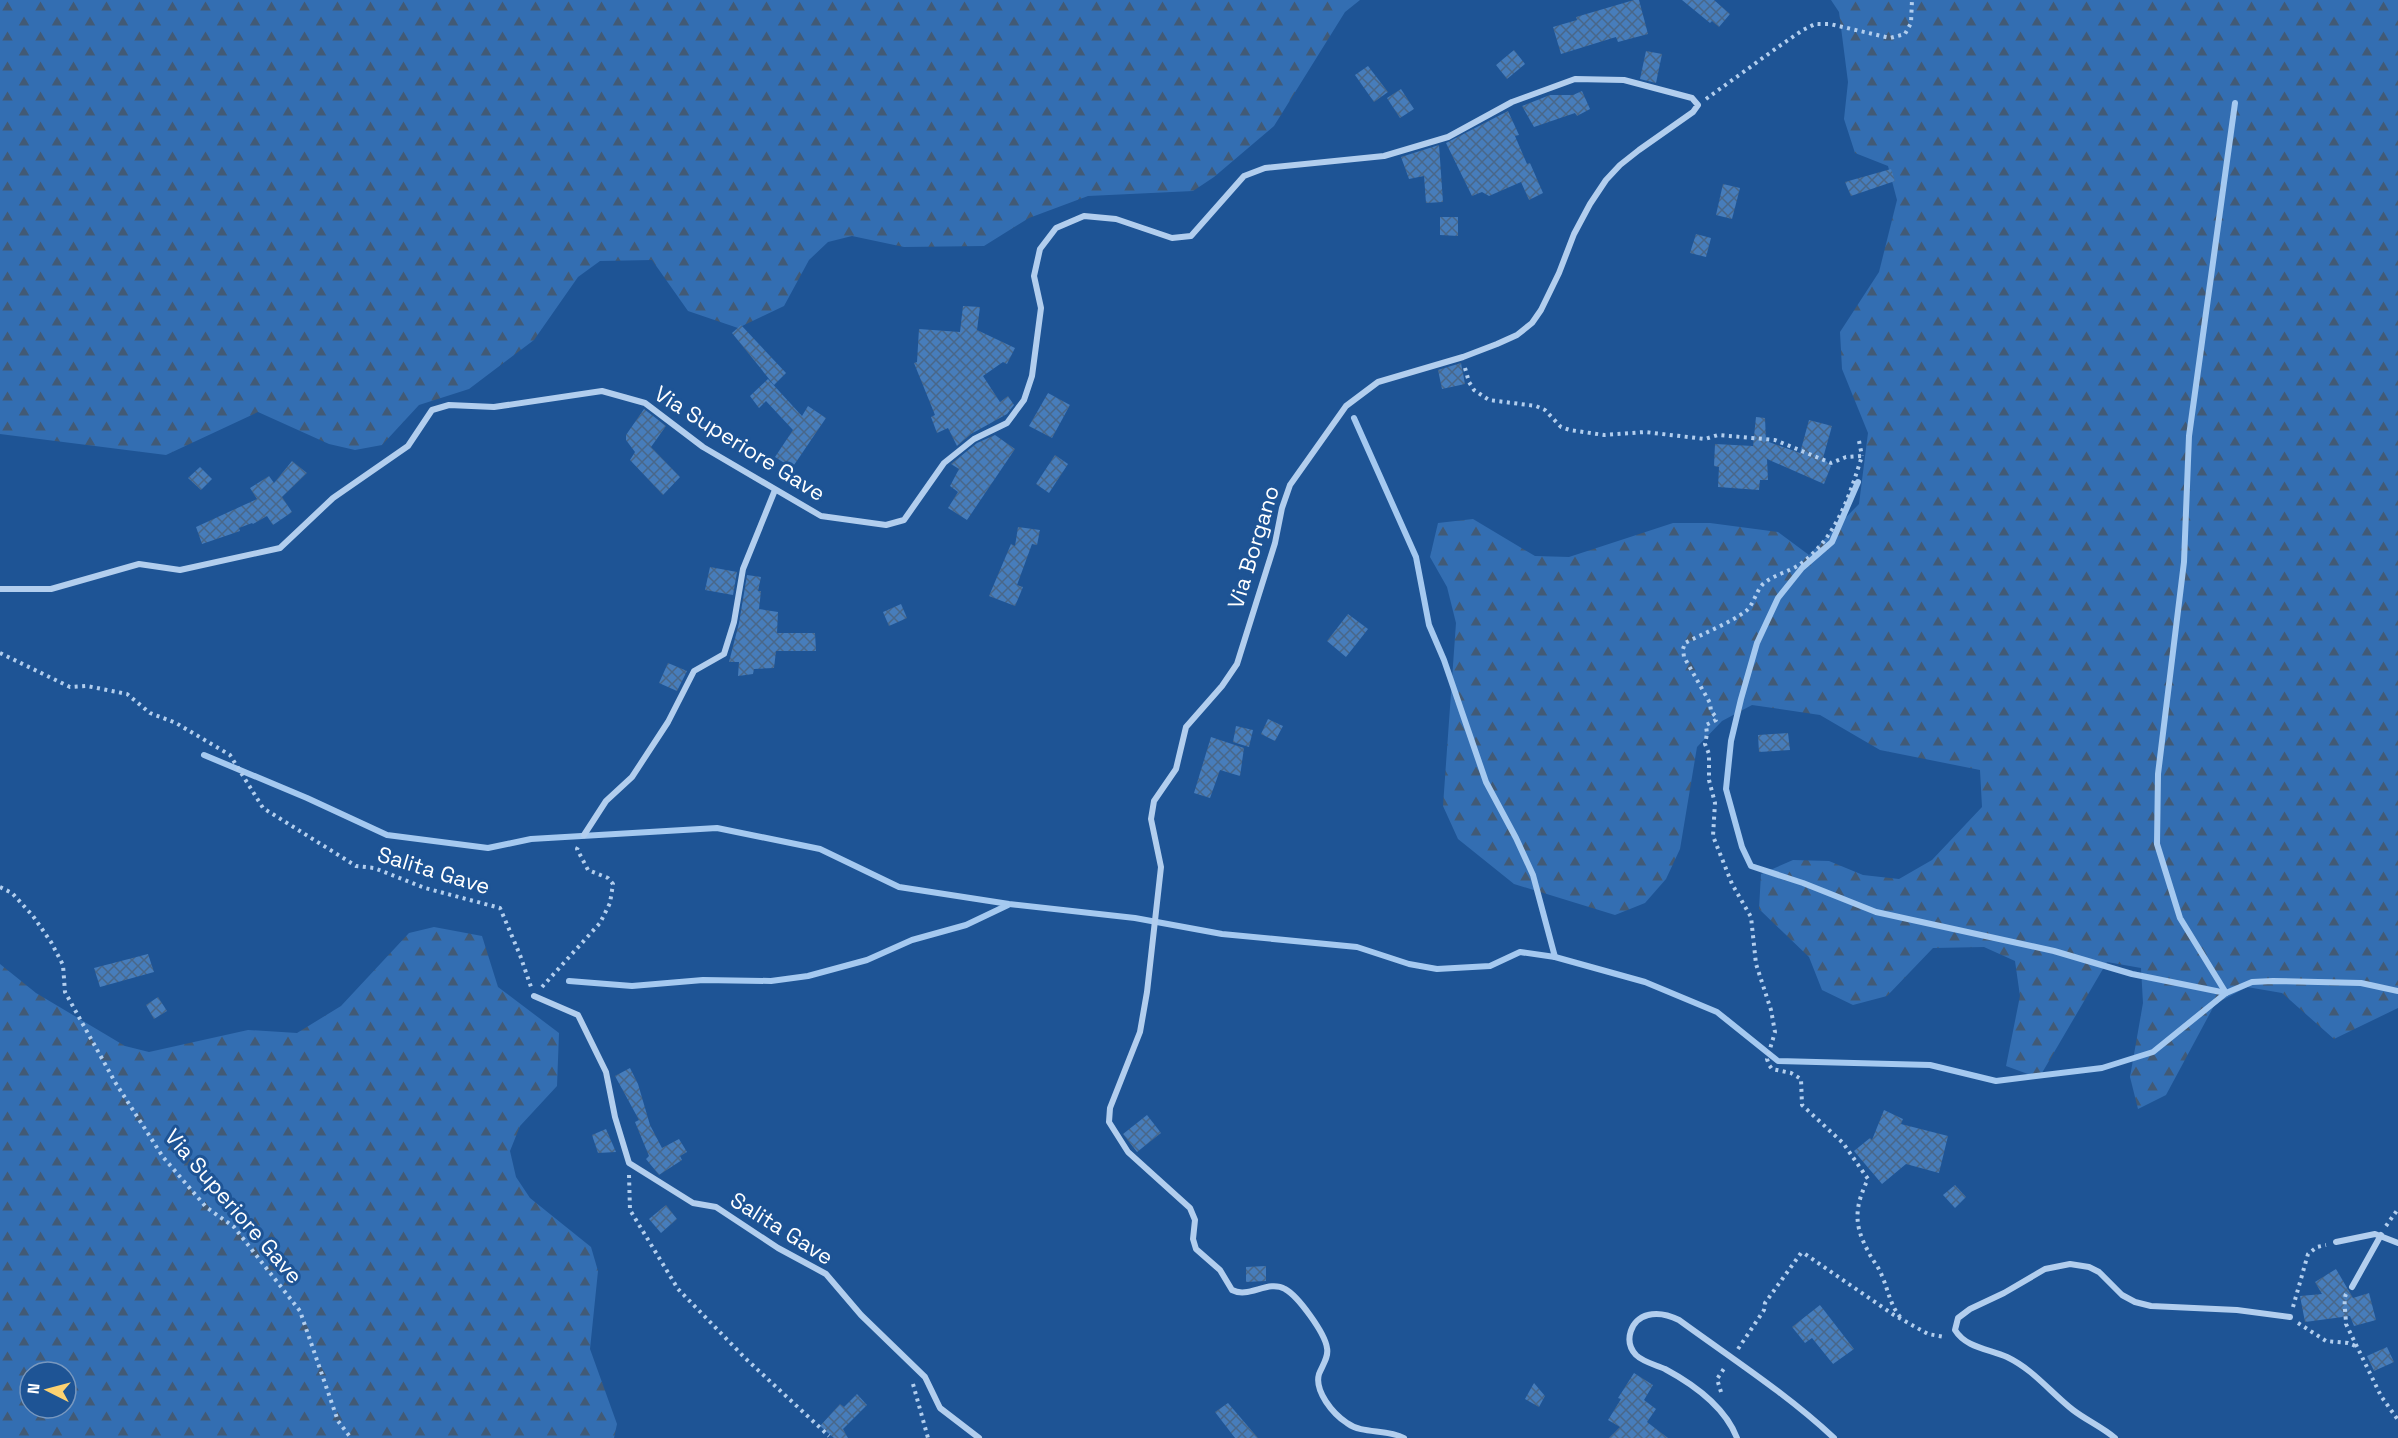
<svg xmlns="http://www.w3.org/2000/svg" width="2398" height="1438" font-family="'Space Grotesk',sans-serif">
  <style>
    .forest { fill: url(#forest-firs); fill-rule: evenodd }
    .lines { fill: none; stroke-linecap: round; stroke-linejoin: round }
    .stream { stroke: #a5c9f0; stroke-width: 6 }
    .building { fill: url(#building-cross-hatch) }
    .path { stroke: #b2ceee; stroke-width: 4; stroke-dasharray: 3 4.5; stroke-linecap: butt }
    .street { stroke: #b2ceee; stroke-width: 6 }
    .labels { text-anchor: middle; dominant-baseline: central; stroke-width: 6; stroke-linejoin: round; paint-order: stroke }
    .street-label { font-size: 22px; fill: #fff; stroke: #1e5495 }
  </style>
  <defs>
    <pattern id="forest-firs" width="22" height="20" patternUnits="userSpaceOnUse" patternTransform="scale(1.5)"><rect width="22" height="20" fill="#336eb2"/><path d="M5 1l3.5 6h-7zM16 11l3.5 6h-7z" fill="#425a75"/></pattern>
    <pattern id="building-cross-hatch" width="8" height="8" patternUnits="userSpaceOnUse" patternTransform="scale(1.5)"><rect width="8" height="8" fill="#477dbb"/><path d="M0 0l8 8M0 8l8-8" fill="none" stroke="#496789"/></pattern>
  </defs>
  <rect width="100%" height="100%" fill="#1e5495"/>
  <g class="forest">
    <path d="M0,0H1360L1345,12L1274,126L1214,177L1193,191L1088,196L1029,218L984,246L904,247L852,236L828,242L809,260L784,306L738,328L688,311L652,260L600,261L578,277L534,340L469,389L419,405L382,445L355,450L329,444L258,412L166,455L0,434Z"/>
    <path d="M1831,0H2398V1008L2334,1039L2282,993L2247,987L2215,1004L2166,1095L2138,1109L2130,1077L2143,1003L2141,968L2107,962L2039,1078L2006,1066L2020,996L2015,961L1984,947L1933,948L1887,996L1853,1005L1822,990L1809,957L1759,909L1761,874L1793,860L1829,861L1863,875L1899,879L1932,860L1982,807L1980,770L1880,750L1820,715L1752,705L1722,721L1697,747L1680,849L1666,879L1645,903L1615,915L1514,884L1458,839L1443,806L1456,623L1447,587L1430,557L1438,523L1473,519L1535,556L1569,557L1673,523H1710L1778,532L1809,555L1859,504L1868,433L1842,369L1840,332L1879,272L1897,200L1888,166L1855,153L1844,119L1848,82L1839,12Z"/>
    <path d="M434,927L482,936L498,987L559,1033L557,1086L520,1126L510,1151L516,1177L530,1198L591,1247L598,1271L590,1349L617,1424L614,1438H0V964L36,993L125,1046L149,1052L248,1030L297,1033L341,1006L409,933ZM30,1372H66V1408H30Z"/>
  </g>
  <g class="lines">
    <g class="stream">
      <path d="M1354,418L1416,557L1429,625L1444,660L1486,782L1516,838L1533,875L1555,957"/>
      <path d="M1858,482L1832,542L1802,568L1778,598L1757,643L1741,699L1731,741L1726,789L1742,847L1751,866L1803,883L1876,912L2054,951L2132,974L2226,993"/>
      <path d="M204,755L307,798L387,835L488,848L531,839L717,828L820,849L899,887L1009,904L1135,918L1222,934L1357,947L1409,964L1437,969L1490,966L1520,952L1555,957L1645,982L1717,1012L1778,1061L1930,1065L1996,1081L2102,1068L2153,1052L2226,993L2252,982L2273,981L2361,983L2398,991"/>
      <path d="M569,981L632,986L703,980L771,981L808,976L867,960L912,940L966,925L1008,905"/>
      <path d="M2226,993L2180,918L2157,844L2158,774L2184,562L2189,436L2235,103"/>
    </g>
  </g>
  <g class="building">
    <path d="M1634,0H1639L1648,34L1618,42L1616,37L1561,54L1553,27L1577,20L1576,17Z"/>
    <path d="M1682,0H1714L1730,14L1719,27L1712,21L1710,23Z"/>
    <path d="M1514,50L1525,64L1507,79L1496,65Z"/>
    <path d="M1646,51L1662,54L1656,83L1640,79Z"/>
    <path d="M1368,66L1388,92L1374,102L1355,75Z"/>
    <path d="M1401,89L1414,109L1400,118L1387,98Z"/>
    <path d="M1582,91L1590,109L1577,116L1575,113L1534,127L1522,106L1550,95H1573Z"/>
    <path d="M1508,111L1519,135L1515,136L1527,164L1530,163L1543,193L1529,200L1521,182L1489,196L1482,192L1472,196L1446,143Z"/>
    <path d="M1439,145L1443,202L1426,203L1424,176L1409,179L1401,157Z"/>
    <path d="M1891,169L1895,181L1851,196L1845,182Z"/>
    <path d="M1723,184L1740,188L1732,219L1716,215Z"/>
    <path d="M1440,217H1458V236L1440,235Z"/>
    <path d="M1696,234L1711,238L1706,257L1690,253Z"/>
    <path d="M963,306L980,307L977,330L1015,348L1007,364L1003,362L983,376L1000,402L1008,396L1014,405L1007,414L971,434L957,446L948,428L937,433L931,417L935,415L914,363L917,362L919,329L960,332Z"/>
    <path d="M741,325L786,373L774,385L732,333Z"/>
    <path d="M1461,363L1465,384L1442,389L1438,370Z"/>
    <path d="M768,379L802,416L808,406L826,418L792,468L775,457L793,430L766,401L759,408L750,396Z"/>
    <path d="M1048,393L1070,405L1052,438L1029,426Z"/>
    <path d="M644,409L666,426L651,447L680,477L663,495L630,460L635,452L626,440V435Z"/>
    <path d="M1756,417L1765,418L1766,441L1800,453L1809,420L1832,426L1823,458L1831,466L1824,484L1767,459L1768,480H1760L1759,490L1718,487L1719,467L1714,466L1715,444L1753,446Z"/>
    <path d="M995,435L1015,449L967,520L948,508L958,492L950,486L959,469L951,464L977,443Z"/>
    <path d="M1055,455L1068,464L1049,493L1036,484Z"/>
    <path d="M292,461L307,473L282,497L292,512L273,525L267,516L253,524L252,523L239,528L240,531L202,544L196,527L257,499L250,488L269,476L274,483Z"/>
    <path d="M200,467L212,479L201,490L188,478Z"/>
    <path d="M1018,527L1040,530L1037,545L1032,544L1017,585L1023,587L1015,606L989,596L1011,544L1015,546Z"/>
    <path d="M710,567L737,572L733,595L705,590Z"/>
    <path d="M747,575L761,577L758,591H761L759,609L778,612L777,633H815L816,651H776L774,668L754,669L753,674L738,676L739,662H729L739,623Z"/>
    <path d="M901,604L907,618L889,626L883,612Z"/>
    <path d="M1348,614L1368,629L1346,657L1327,641Z"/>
    <path d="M668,663L687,671L677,691L659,683Z"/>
    <path d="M1268,719L1283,726L1275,741L1261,734Z"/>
    <path d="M1236,726L1253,730L1249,747L1233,742Z"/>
    <path d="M1788,733L1790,750L1759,752L1758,735Z"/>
    <path d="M1211,737L1244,748L1240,776L1220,770L1210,798L1194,793Z"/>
    <path d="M148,954L154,972L100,987L94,968Z"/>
    <path d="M158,997L167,1011L154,1019L146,1005Z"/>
    <path d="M630,1068L638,1084L650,1125L662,1148L679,1139L687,1152L680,1156L682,1160L659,1175L646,1159L649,1156L635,1122L639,1120L615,1076Z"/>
    <path d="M1884,1110L1903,1119L1901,1124L1948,1136L1939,1173L1906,1164L1882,1184L1854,1151L1870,1138L1872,1140Z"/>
    <path d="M1147,1115L1161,1133L1137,1152L1123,1134Z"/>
    <path d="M606,1129L616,1152L598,1153L592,1135Z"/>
    <path d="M1955,1185L1966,1197L1955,1208L1943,1195Z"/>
    <path d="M666,1205L677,1219L661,1233L649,1219Z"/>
    <path d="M1266,1266V1281L1246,1282V1267Z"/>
    <path d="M2336,1269L2353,1298L2369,1293L2376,1320L2354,1326L2350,1316L2305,1322L2300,1296L2322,1294L2315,1282Z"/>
    <path d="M1820,1305L1854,1349L1833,1364L1812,1338L1805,1343L1792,1327Z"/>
    <path d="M2387,1347L2394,1362L2374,1371L2367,1356Z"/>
    <path d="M1634,1373L1653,1385L1644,1400L1656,1409L1647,1422L1668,1438H1609L1620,1427L1608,1420L1621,1399L1618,1398Z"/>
    <path d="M1534,1383L1545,1396L1539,1407L1525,1399Z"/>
    <path d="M857,1394L867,1405L843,1429L848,1438H834L820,1426L840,1404L844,1407Z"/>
    <path d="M1228,1403L1258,1438H1235L1215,1412Z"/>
  </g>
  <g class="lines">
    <g class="path">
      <path d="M1706,99L1778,47L1803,30L1815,24H1830L1890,38L1905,34L1911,23L1912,0"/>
      <path d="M1465,368L1469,382L1474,390L1489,400L1536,406L1545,410L1561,427L1570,430L1604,435L1645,432L1705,439L1718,435L1775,440L1831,463L1846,457L1862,456C1849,497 1836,539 1799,565C1788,572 1773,575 1763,584C1756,591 1754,604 1746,611C1732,622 1702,634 1685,643L1683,649L1684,657L1710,703L1711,711L1716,717V720L1706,725L1707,734L1705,744L1709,754V780L1715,803L1713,836L1732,884L1751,917L1756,964L1771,1010L1775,1032L1767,1059L1769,1065L1772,1069L1791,1073L1801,1079L1802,1105L1843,1143L1868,1179C1855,1206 1853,1224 1868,1251C1872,1260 1879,1267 1882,1276C1889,1292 1890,1306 1902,1319"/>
      <path d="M1859,441L1862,456"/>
      <path d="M0,653L70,687L87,686L127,694L150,713L176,723L230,755L263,808L356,866L374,868L425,888L500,908L520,955L531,987"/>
      <path d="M0,887L12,893L33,916L51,942L63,965L65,992L115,1082L163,1157L206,1207L234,1227L300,1311L338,1421L351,1438"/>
      <path d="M542,987L600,923L610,903L613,884L608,878L588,870L577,849L579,845"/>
      <path d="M629,1175L630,1210L678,1289L745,1358L829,1436"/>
      <path d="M2386,1226L2398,1209"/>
      <path d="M2346,1294C2343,1300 2346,1316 2346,1324L2381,1396L2398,1420"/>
      <path d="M2293,1307L2308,1254L2317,1247L2326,1245"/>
      <path d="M2298,1323L2326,1341L2348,1343L2358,1347"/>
      <path d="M1738,1349L1764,1310L1765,1303L1801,1253L1805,1254L1894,1315L1928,1334L1945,1337"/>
      <path d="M913,1384L928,1438"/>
      <path d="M1721,1392L1717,1379L1725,1367"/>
    </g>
    <g class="street">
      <path d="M0,589H51L139,564L180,570L280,548L333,498L408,446L432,410L449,405L494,407L602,391L645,403L703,447L821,516L886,525L904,520L944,463L974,439L1007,423L1024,400L1032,376L1041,308L1034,276L1040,249L1056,228L1084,216L1116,219L1172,238L1191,236L1244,176L1265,168L1384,156L1448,137L1512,102L1575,79L1624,80L1692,98L1698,105L1693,112L1639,150L1620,165L1606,180L1590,204L1574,234L1559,273L1541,310L1532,323L1517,335L1497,344L1463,357L1378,382L1346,406L1290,485L1282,508L1275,543L1237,664L1222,686L1186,727L1176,769L1154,801L1151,819L1161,867L1147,992L1140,1032L1110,1108L1109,1122L1128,1152L1190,1208L1195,1220L1193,1239L1196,1249L1220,1270L1232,1290C1249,1299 1268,1279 1285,1289C1298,1296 1325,1333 1327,1348C1329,1357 1322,1366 1319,1374C1314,1391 1333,1414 1347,1423C1363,1435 1386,1428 1404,1438"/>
      <path d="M584,835L606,801L632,777L668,722L694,671L724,654L734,622L743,569L775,490"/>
      <path d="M534,996L578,1015L606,1072L615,1117L629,1163L693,1203L716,1207L778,1248L826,1274L861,1315L925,1377L940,1408L979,1438"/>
      <path d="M2336,1242L2375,1234L2398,1243"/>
      <path d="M2352,1287L2381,1235"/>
      <path d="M1737,1438C1725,1407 1693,1384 1665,1369C1656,1365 1643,1362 1636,1355C1623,1341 1631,1319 1648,1315C1659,1312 1669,1315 1679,1320C1731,1358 1787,1394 1834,1438"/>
      <path d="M2115,1438C2102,1427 2086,1420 2073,1410C2050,1392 2034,1370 2007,1357C1989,1349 1966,1348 1955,1330L1958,1318L1970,1309L2004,1293L2045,1269L2070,1264L2089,1267L2099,1272L2122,1295L2135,1302L2151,1306L2237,1310L2290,1317"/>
    </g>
  </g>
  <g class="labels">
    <g class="street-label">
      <text transform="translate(740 443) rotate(32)">Via Superiore Gave</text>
      <text transform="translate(1253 547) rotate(-73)">Via Borgano</text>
      <text transform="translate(434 870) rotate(17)">Salita Gave</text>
      <text transform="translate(234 1206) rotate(49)">Via Superiore Gave</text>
      <text transform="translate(782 1228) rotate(32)">Salita Gave</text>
    </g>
  </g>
  <g transform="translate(48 1390) rotate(276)"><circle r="28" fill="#1e5495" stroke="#7898bf" stroke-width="1.5"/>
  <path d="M0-4.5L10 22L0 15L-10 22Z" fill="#fdd271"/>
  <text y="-9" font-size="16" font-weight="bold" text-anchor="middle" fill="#ffffff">N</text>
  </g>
</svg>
